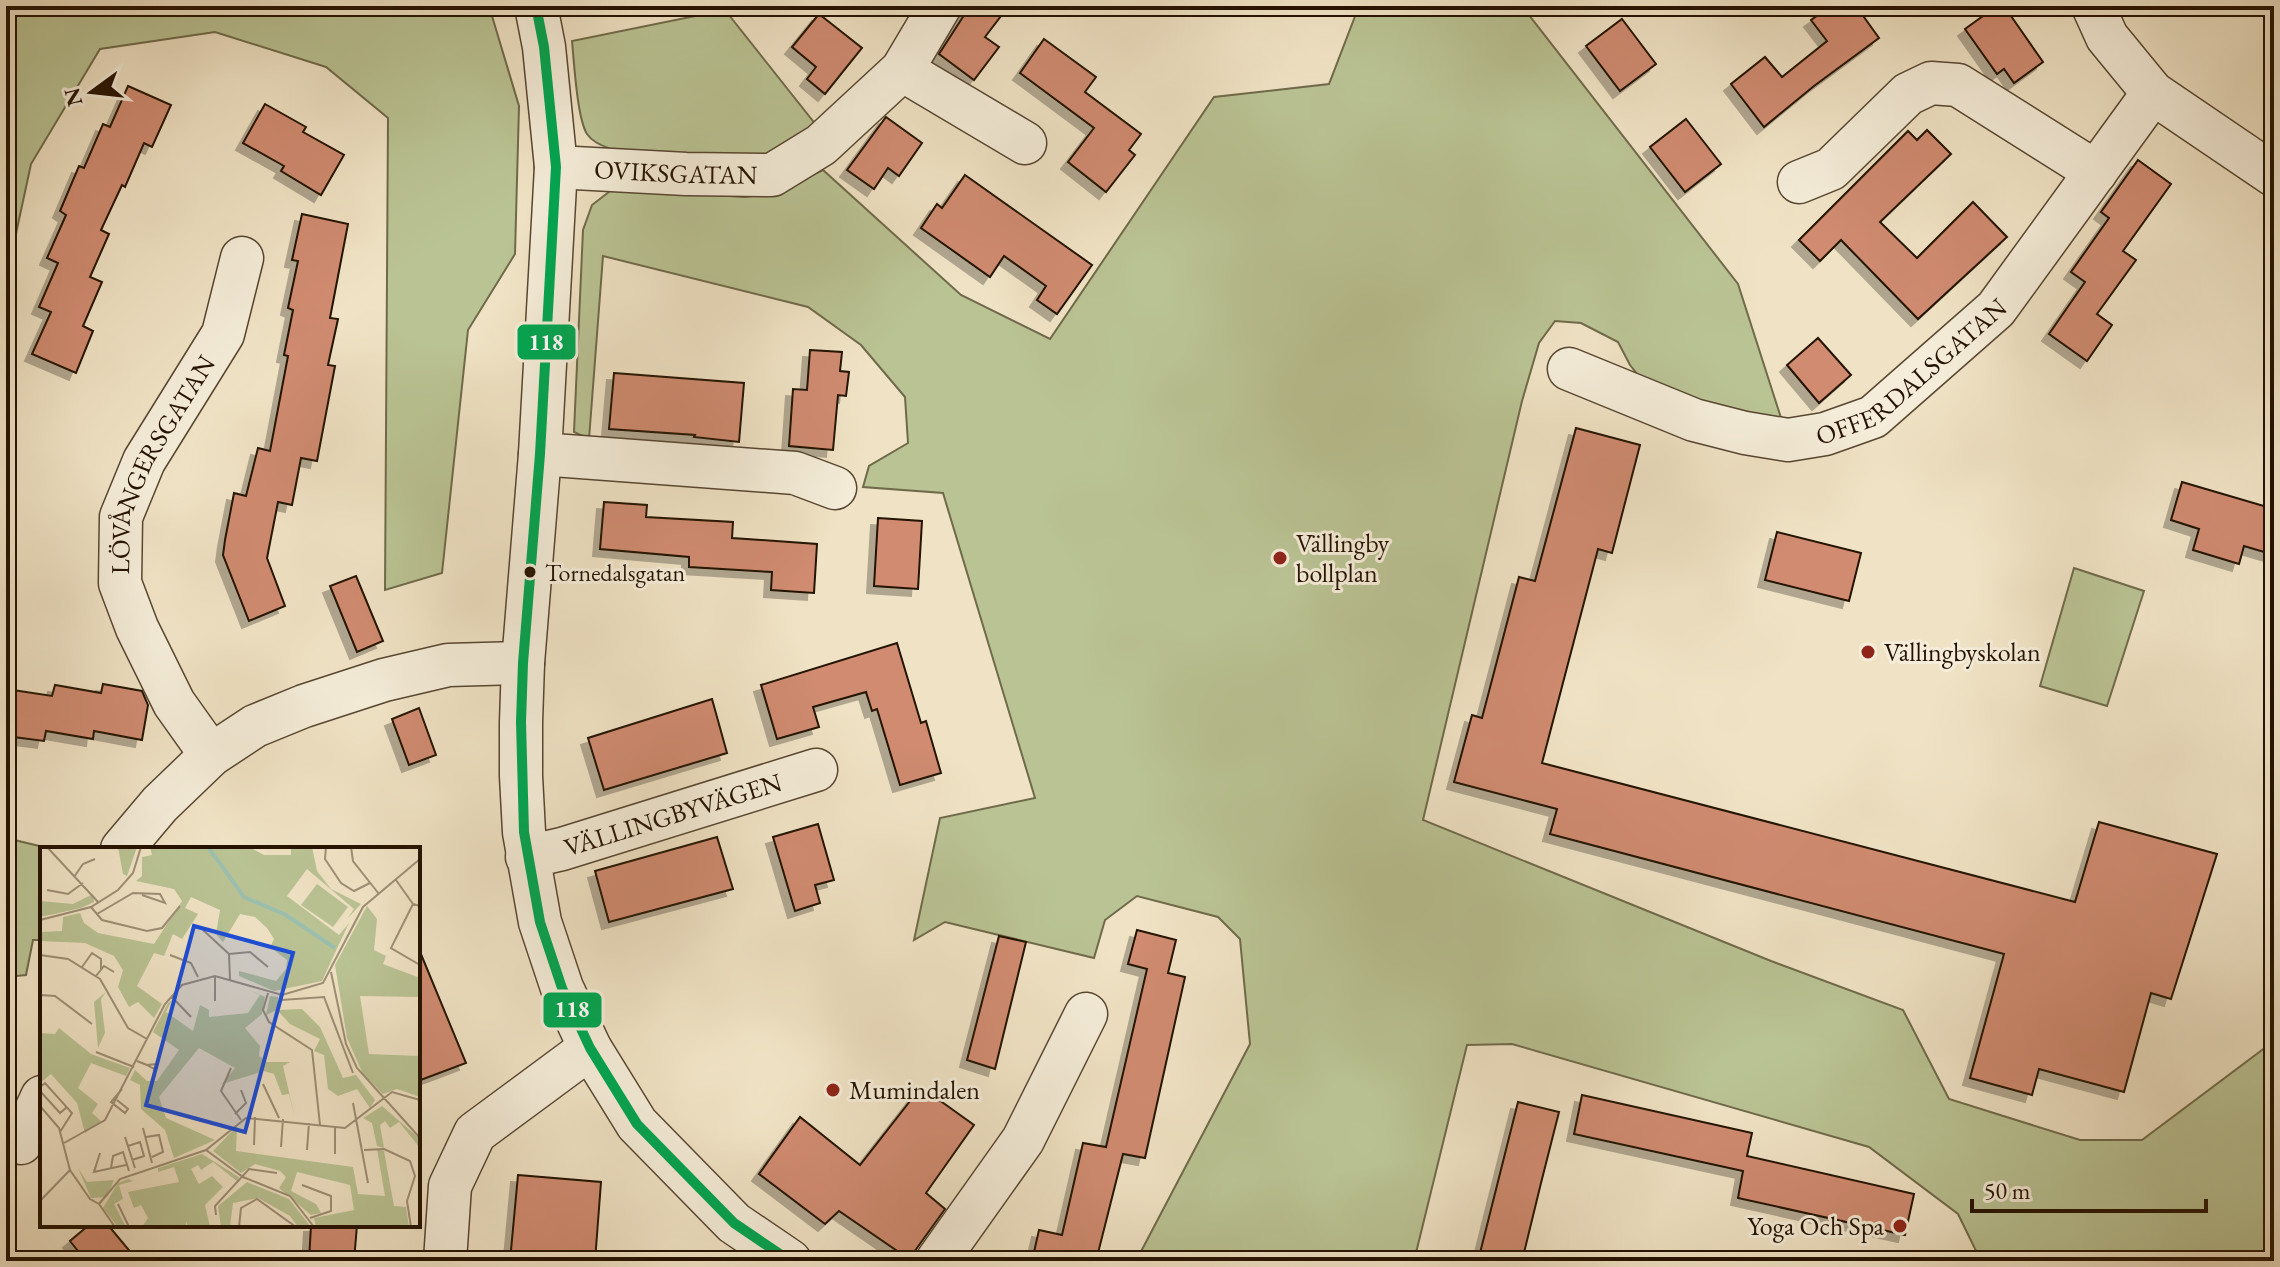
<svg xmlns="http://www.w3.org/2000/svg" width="2280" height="1267" font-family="'EB Garamond',serif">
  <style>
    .green { fill: #bac394; stroke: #6f6a4a; stroke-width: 2 }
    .building { fill: #d08b71; stroke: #241200; stroke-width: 2; filter: url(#shadow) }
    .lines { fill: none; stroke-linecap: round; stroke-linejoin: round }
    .minor-casing { stroke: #574631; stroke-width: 45 }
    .minor { stroke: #f5edd9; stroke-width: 42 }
    .bus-1-casing { stroke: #f5edd9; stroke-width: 16 }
    .bus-1 { stroke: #00a651; stroke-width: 10 }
    .poi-dot { fill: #8f2418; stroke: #f5edd9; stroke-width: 3 }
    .bus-dot { fill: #241200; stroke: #f5edd9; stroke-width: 3 }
    .labels { text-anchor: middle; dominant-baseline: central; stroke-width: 6; stroke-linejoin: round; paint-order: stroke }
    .bus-label { font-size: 24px; fill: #241200; stroke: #f5edd9; text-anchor: start }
    .street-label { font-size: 26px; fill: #241200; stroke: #f5edd9 }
    .poi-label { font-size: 26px; fill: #241200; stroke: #f5edd9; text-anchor: start }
    .inset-river { fill: none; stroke: #9bbfae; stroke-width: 4 }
    .inset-road { fill: none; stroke: #9e8f76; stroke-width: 2 }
    .view { fill: #1d4ed8; fill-opacity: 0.15; stroke: #1d4ed8; stroke-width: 4 }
    .inset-edge { fill: none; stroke: #241200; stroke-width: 4 }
    .line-badge { stroke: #f5edd9; stroke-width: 3 }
    .badge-label { font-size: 22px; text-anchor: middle; font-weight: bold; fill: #fff }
  </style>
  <defs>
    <filter id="shadow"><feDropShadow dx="-7" dy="7" stdDeviation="0" flood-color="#0004"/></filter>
  </defs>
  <rect width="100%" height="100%" fill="#f0e3c5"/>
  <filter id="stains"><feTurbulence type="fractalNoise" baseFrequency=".0025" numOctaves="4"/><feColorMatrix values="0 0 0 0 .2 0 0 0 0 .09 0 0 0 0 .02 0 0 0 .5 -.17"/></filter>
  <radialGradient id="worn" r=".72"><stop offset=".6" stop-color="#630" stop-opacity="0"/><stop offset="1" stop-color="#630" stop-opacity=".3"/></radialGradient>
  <g class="green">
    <path d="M6,6H489L519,106L515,254L468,330L442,573L385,590L388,118L326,67L215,32L100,49L31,164L6,280Z"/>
    <path d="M725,6H727L725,10L820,130L777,155L743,162L613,150C604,146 593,143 587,134C577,118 574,61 572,41L725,10Z"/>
    <path d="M1359,6H1522L1738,284L1783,424L1650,390L1630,365L1618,342L1581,323L1555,321L1539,343L1522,401L1423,820L1771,961L1903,1010L1949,1099L2080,1140H2142L2274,1041V1261H1981L1958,1214L1869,1147L1512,1044L1467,1045L1414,1261H1136L1250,1044L1240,939L1218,917L1137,896L1105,920L1094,958L945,922L914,940L940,818L1035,798L943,493L863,487L869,466L908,443L905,397L861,345L808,307L603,256L589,439L574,432L583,230L592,205L614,188L745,197L773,193L823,170L961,295L1050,339L1214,97L1329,84Z"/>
    <path d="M2074,568L2144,591L2107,706L2040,686Z"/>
    <path d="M6,838L52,849H42V940H33L26,975L6,977Z"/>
  </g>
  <g class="building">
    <path d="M970,6H987L1001,16L985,37L999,47L974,80L939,54Z"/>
    <path d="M1831,6H1856L1879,38L1814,86L1764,127L1731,84L1765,57L1782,77L1827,41L1811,20Z"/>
    <path d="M1997,6H2004L2043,62L2014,83L2004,69L1997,74L1965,29Z"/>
    <path d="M819,14L862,48L825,94L807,79L816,67L792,47Z"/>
    <path d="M1622,19L1656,64L1620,91L1586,46Z"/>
    <path d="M1044,39L1096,77L1085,92L1141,134L1129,150L1135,155L1106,192L1068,162L1094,128L1020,73Z"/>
    <path d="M128,86L171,105L152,147L144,143L125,187L122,185L101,230L109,234L90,277L102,282L83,326L93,331L76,373L32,354L51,312L39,307L58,263L47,258L66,215L60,211L79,166L84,168L103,124L110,127Z"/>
    <path d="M265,104L306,127L303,132L344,155L321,195L281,171L284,166L243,143Z"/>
    <path d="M886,117L922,143L899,176L888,168L874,189L847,170Z"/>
    <path d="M1686,119L1721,164L1685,192L1650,147Z"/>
    <path d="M1927,130L1951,154L1880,222L1917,258L1973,202L2007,237L1918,319L1841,240L1820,261L1799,240L1908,131L1917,140Z"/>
    <path d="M2138,160L2171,184L2123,251L2136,260L2097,314L2112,325L2087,361L2049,334L2085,282L2071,272L2109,218L2101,212Z"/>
    <path d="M965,175L1092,265L1057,314L1037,300L1046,286L1004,256L990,277L921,228L937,204L942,208Z"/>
    <path d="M302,214L348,224L330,318L338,319L328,365L335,366L317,461L301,458L292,505L278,502L267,558L285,606L249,621L223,555L225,540L234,493L246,496L258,448L270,451L288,356L284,355L293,310L288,308L298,261L292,260Z"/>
    <path d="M1818,338L1851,375L1819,403L1787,365Z"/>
    <path d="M810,350L842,352L840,371L849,372L846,396L838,395L833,450L789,446L793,389L807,390Z"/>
    <path d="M614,373L744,383L739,442L694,437L695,435L609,429Z"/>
    <path d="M1576,428L1640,445L1612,553L1598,549L1542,763L2075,902L2099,822L2217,854L2171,999L2151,993L2124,1092L2039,1069L2032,1095L1970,1078L2004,954L1550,834L1557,809L1454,782L1472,715L1482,718L1519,577L1535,581Z"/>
    <path d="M2182,482L2274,509V555L2244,546L2239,564L2193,550L2199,529L2171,520Z"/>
    <path d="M604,502L647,505L646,517L733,522L732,538L817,544L814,593L771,590L772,572L689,567V557L600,549Z"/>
    <path d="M878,518L922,521L918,589L874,586Z"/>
    <path d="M1777,532L1861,553L1849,601L1765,580Z"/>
    <path d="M356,576L383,641L357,652L330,586Z"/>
    <path d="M897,643L921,723L926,721L941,773L900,785L877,709L872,711L866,692L813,707L819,727L777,739L761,685Z"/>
    <path d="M103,684L142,691L148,705L142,740L94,731L93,739L46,731L44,741L6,736V689L52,696L55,685L101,693Z"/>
    <path d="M712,699L727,753L604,790L588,738Z"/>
    <path d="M419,708L436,755L409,765L392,719Z"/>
    <path d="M818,824L834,880L815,885L820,903L795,911L773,837Z"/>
    <path d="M717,837L733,889L609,922L595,871Z"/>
    <path d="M1137,930L1176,940L1168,973L1185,977L1145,1158L1123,1154L1096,1261H1032L1039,1230L1062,1235L1083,1143L1106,1147L1147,969L1128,964Z"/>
    <path d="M999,936L1026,942L995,1069L967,1060Z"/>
    <path d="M418,947L466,1063L418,1081Z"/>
    <path d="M921,1087L974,1125L926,1193L945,1209L909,1259L839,1211L825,1224L759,1174L800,1117L860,1165Z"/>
    <path d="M1582,1095L1752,1133L1747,1156L1914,1194L1905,1235L1738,1198L1743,1171L1574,1134Z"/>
    <path d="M1518,1102L1559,1112L1541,1183L1522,1261H1478Z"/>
    <path d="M518,1175L601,1182L595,1261H510Z"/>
    <path d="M89,1225H108L138,1261H86L70,1241Z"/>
    <path d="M311,1225H357L354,1261H309Z"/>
  </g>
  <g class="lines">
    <g class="minor-casing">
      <g id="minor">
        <path d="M536,6L544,47L556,167L540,454L523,663L521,722V776L524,832L540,922L562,988L590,1048L637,1124L734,1223L790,1261"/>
        <path d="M2093,6L2107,37L2153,93L2274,175"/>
        <path d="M902,70L1025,143"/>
        <path id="s1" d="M556,167L686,174L772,175L821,145L902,70L940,6"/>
        <path d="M1799,182L1831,169L1908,94L1931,83L1958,85L2096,172"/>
        <path id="s2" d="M1569,369L1694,420L1745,433L1788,440L1825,434L1873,417L1996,309L2153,93"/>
        <path d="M540,454L795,473L835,488"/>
        <path id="s3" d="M211,755L174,703L137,628L120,583L121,517L144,461L223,334L242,258"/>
        <path d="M122,849L160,804L211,755L255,726L304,706L384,680L448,665L523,663"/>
        <path id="s4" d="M527,857L562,849L816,770"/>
        <path d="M21,1143L42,1097"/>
        <path d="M445,1261L450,1186L475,1133L590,1048"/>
        <path d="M937,1261L1023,1140L1086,1014"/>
      </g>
    </g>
    <use href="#minor" class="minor"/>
    <g class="bus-1-casing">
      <path id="bus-1" d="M536,6L544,47L556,167L540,454L523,663L521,722L524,832L540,922L562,988L590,1048L637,1124L734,1223L790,1261"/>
    </g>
    <use href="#bus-1" class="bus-1"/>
  </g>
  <g class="poi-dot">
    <circle cx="1280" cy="558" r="8"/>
    <circle cx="1868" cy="652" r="8"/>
    <circle cx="833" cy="1090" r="8"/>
    <circle cx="1900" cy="1226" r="8"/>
  </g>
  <circle class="bus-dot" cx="530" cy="572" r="7"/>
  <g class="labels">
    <g class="bus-label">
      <text x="545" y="572">Tornedalsgatan</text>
    </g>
    <g class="street-label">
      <text stroke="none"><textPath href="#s1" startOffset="120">OVIKSGATAN</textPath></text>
      <text stroke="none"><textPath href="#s2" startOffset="376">OFFERDALSGATAN</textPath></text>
      <text stroke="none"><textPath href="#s3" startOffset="324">LÖVÅNGERSGATAN</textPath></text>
      <text stroke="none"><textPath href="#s4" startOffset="152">VÄLLINGBYVÄGEN</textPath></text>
    </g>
    <g class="poi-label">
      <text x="1296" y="543">Vällingby<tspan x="1296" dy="30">bollplan</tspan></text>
      <text x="1884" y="652">Vällingbyskolan</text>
      <text x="849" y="1090">Mumindalen</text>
      <text x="1884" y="1226" text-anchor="end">Yoga Och Spa</text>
    </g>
  </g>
  <g transform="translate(40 847)">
    <rect width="380" height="380" fill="#f0e3c5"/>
    <path d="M78,0H97L87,29L83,27ZM110,0H209L224,8H251V0H272L277,24L291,42L321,57L307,72L314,62L267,22L247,49L299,88L309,76L282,134L234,144L199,129V124L236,134L246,122L247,113L230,100L234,92L227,81L215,70L200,67L183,95L176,87L180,63L151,50L145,61L158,67L142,92L133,87L124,109L114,106L97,139L122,157L114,171L98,155L89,160L78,140L83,123L74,109L45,96L0,94V85L22,84L23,70L40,66L44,76L58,86L114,97L142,54L134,42L96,34L102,29V10L112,8ZM277,37L308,60L293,80L261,58ZM53,47L54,55L41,61L0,70V54L33,57ZM327,59L337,72L334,103L346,109L343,117L380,131V150L320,149L329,207L380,209V250L357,242L343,247L323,227L307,191L295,118ZM207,142L225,150L222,167L205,181L220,199L219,209L227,215H250L243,219L255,271L249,247L242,248L234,227L224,224L182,237L195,221L159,201L119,250L126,271L175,293L134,311L125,283L101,262L100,238L90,233L95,223L107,234H117L139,203L113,185L128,156L132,153L126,165L153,184L160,158L169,163V170L208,166L220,148ZM66,145L61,152L65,186L58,201L54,155ZM230,149L238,150V163L262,162L280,180L303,231L316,228L335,253L330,261L317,242L298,249L288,242L284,208L274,204L280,192L250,177L237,163L226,168ZM19,181L51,207L90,221L86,229L51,216L38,241L58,257L52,266L61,274L45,286L37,256L11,227L0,236V186L15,187ZM342,259L380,292V301L359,275L350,281L345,274L340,278L344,301L337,299L332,276L323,271ZM197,279L196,304L313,320L318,347L345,349L337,302L344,304L354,359L366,360L369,380H276L274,371L314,363L310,338L257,325L251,344L276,357L281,366L271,368L239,341L246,330L240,324L215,317L201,326L173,304ZM162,307L199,330L198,335L173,315L161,323L158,318L151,322L159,337L172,329L183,340L165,358L170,380H148L146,374V380H102L108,371L101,358L94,361L88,345L139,335L134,320L118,325V321ZM38,321L47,335L74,333L67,350L51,351ZM88,332L93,334L79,338L83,352L74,357L86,380H78L63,361L78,336ZM207,335L249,352L271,380H258L250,369L218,351L193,356L190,380H181L178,359Z" fill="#bac394"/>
    <path class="inset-river" d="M168,0L204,50L246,68L295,101"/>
    <path class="inset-road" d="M7,0L59,56M286,0L285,12L301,36L314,44L330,36M311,0L313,14L339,47M34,30L43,17L55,12M356,33L373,57L380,59M7,43L28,47L43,36M373,57L351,101L380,118M51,60L62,73L107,84L122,81L140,59M57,67L93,46L120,47L125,56L102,48M0,73L51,60L78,43L93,26L101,0M163,83L189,107L190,133M189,107L210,105L228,120M0,108L28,112L60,132L88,181L107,192M130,108L151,116L158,130M42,120L52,106L61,112V122M291,125L306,197L317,221L380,291M56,129L64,119L74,125M175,129V154M228,146L223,163L229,175L272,203L280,278M0,148L15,149L52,177M242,148V153L284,150L313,226M131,149L151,170M56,205L94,220M97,214L107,218L114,222L117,217L107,218M191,221L181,244L201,273M223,237L239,271M0,240L5,236L32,266L20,285M0,244L20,266L27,260M77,253L88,262L85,266L71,255L82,242M313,256L328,336M0,259L19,281L30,323L50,352L59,357M195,267L206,256L201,243M103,281L112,316M295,281V307M85,290L95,321M106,290L119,288L123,305L112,310M24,296L65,273L125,157L142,138L175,129L242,148L283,136L323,60L380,12M214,298L215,270M88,299L100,295L104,309L92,313M241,300L243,272M166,303L203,330L250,349L274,380M267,303L269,276M324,303L344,302L370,314L375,329L367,354L371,380M60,306L54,325L86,318M71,321L73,309L83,305L89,324M262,338L291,349V364L270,371M0,354L30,323M59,357L80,332L166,303L206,271L305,281L352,245L380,253M59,357L75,380M78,357L89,380M176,368L175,359L209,322L237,326M199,380L201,361L217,352L256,380"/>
    <path class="view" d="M154,79L253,106L205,285L106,258Z"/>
    <rect width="380" height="380" class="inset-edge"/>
  </g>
  <g class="line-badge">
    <rect x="516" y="323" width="61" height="38" rx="8" fill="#00a651"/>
    <rect x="542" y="991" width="61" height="38" rx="8" fill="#00a651"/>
  </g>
  <g class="badge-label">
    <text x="546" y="350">118</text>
    <text x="572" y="1017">118</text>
  </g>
  <rect width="2280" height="1267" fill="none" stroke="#f0e3c5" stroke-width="32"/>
  <rect x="8" y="8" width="2264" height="1251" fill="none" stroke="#241200" stroke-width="4"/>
  <rect x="16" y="16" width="2248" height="1235" fill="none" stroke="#241200" stroke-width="2"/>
  <g transform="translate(92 92) rotate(255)" stroke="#f5edd9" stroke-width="6" paint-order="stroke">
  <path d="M0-6L14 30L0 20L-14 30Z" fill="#241200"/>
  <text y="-12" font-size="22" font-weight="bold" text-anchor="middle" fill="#241200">N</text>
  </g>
  <path d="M1972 1199v12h234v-12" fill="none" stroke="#241200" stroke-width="4"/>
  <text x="1984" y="1199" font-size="24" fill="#241200" stroke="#f5edd9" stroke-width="6" paint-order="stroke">50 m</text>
  <rect width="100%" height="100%" filter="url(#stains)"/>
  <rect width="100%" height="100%" fill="url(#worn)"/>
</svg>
